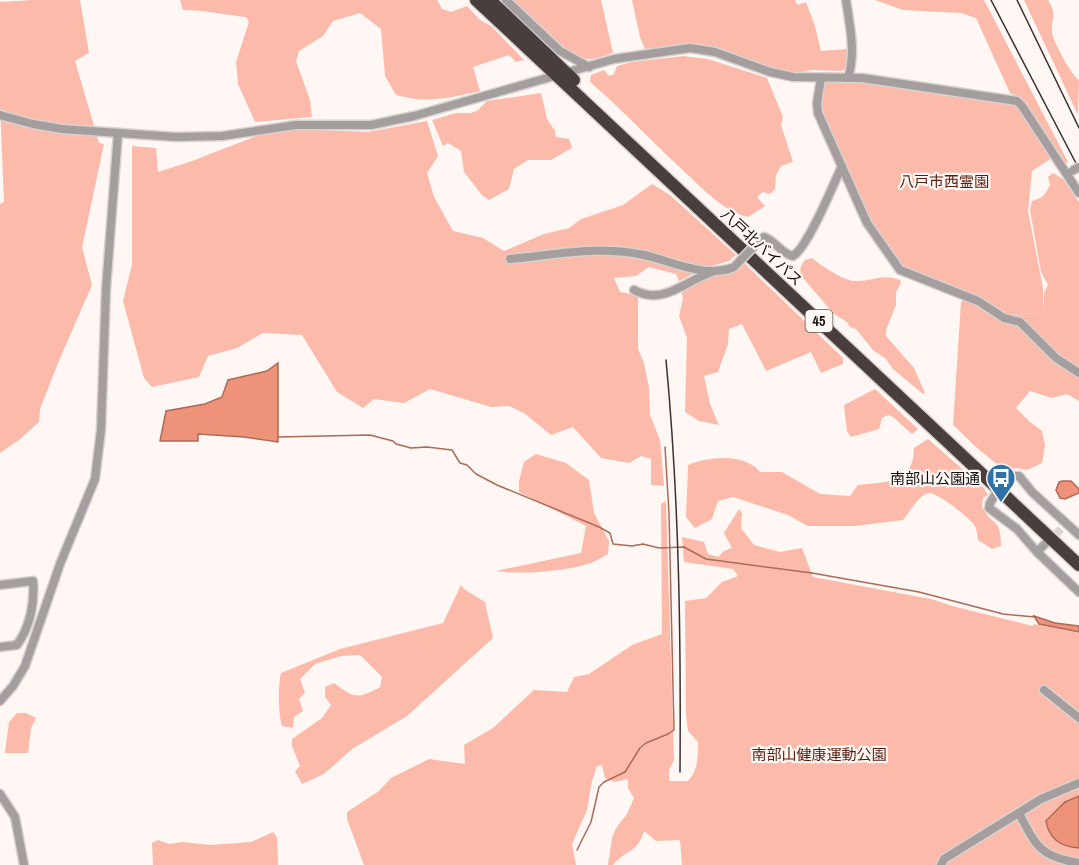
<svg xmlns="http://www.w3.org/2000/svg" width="1079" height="865" font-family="'Archivo Narrow','Noto Sans JP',sans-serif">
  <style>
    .green { fill: #fcbbaa }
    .water { fill: #ee9279; stroke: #ac6a59; stroke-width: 1.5 }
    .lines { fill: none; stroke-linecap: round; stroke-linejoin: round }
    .stream { stroke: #ac6a59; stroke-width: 1.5 }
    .minor-tunnel { stroke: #dbd4d1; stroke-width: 8; stroke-dasharray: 8 4; stroke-linecap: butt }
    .minor-casing { stroke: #d8d2cf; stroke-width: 11 }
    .highway-casing { stroke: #d8d2cf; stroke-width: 15 }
    .minor { stroke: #a49f9e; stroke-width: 8 }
    .highway { stroke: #483e3b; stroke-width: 12 }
    .rail { stroke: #373231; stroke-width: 1.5 }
    .minor-bridge-casing { stroke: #d8d2cf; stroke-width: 11; stroke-linecap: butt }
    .minor-bridge { stroke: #a49f9e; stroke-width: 8 }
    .labels { text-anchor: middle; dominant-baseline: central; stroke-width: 4.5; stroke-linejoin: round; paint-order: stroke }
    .shield { fill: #fef7f4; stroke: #595452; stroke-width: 1.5 }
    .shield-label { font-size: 14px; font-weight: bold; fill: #120e0d }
    .park-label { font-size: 15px; fill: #571d0e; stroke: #fef7f4 }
    .street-label { font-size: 15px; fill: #120e0d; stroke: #fef7f4 }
    .poi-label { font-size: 15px; fill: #120e0d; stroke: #fef7f4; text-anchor: end }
  </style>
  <rect width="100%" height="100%" fill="#fef7f4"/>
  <g class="green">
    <path d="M33,0H80L89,53L75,61L99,143L104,144L82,247L92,285L58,363L40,409L39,422L19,440L0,453V204L4,202L0,105V2Z"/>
    <path d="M180,0H437L442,9L451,12L467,6L480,20L491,26L524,60L516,62L509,55L473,67L480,91C447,98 429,104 396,95L385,76L381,29L360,13L333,21L323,36L299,51L296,61L310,100L312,117L255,122L238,84L236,62L249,22L246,17C225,15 204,10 183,10Z"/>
    <path d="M511,0H601L613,53C606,55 597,59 590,59C565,60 528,16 511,0Z"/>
    <path d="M632,0H795L797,5L806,2L815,26L821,51L847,49L849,52L846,68L842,71L812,70L796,73L777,70L701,44L645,49L640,37Z"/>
    <path d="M875,0H984L1068,162L1065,164L1026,103L1020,97L1010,93L976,18L961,13L903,10Z"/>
    <path d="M1024,0H1048C1058,16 1051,17 1052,32C1053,42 1072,76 1079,80L1078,115Z"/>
    <path d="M683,56L708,59L767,78L783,117L781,125L793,162L781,166L776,175L775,189L770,194L763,192L757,197L765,206L748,217C725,212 705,191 688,175C655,145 624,111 590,82L591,75L604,70L609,76L614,74L617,66L632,62Z"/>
    <path d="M823,81C875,82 918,91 970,98C984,100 1003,98 1016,105C1025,110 1045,147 1052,158L1032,171L1028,211L1043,288V313L1044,293L1048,285L1041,272L1030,210L1032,201C1043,198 1045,195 1050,185L1048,177L1053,173L1063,179L1079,202V401L1067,394L1052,398L1030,391L1016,408L1030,422L1042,431L1045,445L1042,463L1027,470L1016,468L1005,471L976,447L953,425L961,302L965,298L979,304L993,316L1040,313L1002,315L976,298L901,270L884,248L859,204L819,111L818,103Z"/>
    <path d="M541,93L547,119L555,131L556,137L569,139L572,148L551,160H528L514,169L509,189L489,200L482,195L464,172L461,151L448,143L443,146L432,120L456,113H471L478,110L487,101Z"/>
    <path d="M427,121L438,156L427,173L434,197L453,231L483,238L504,251L544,234L569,228L581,219L623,205L652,184L670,195L736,255L729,261L704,268L679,281L676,274L649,267L636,276L614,278L620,292L638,295V349L644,363L649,388L650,415L660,440L664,486L651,485V459L641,456L629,463L601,458L573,427L551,435L524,413L509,406L491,407L430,389L404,403L374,399L363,408L337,392L302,335L263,333L237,348L208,356L199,377L152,387L144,378L123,301L132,264V146L156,148L158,172L192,161L262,134L297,129L368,132Z"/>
    <path d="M812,258C820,265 843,280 854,281C872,282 881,273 900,280L901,283L896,292V305L886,330V336L914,368L925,393L923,394L893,369L886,359L873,350L856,329L850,327L847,322L834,314L802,277C799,270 800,267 805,260Z"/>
    <path d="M743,262L843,358V364L821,373L811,352L766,371L742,324L729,329L728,344L718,372L704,376L710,404L719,425L699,421L685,412L687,338L679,316L683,298L681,291L715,273H732Z"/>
    <path d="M875,389L918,429L912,434L893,417L888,415L882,418L879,429L851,437L847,431L844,405Z"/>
    <path d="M928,439L984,488L988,495L983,498L982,507C992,527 1001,516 1001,546L992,549L978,540C977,535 977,530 975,526C971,519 937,492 929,493C918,495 910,512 903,520L855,526H808L788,515L733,497L718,501L712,519L695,528L686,517L688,468V465C709,456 745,453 760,472H782L820,494L850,496L858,485C885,482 914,484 914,448Z"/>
    <path d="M536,454L566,463L589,480L594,513L609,541L608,554C602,557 596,561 591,563C569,571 519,575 496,571L581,553L586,526L519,492V481L524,462Z"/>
    <path d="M666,501L674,760L669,770V781H688C698,771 698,756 698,742L688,731L686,715L685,601L706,598L722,582L738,576L733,569L684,562L682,537L704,542L708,554L718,557L724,551L732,548L724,533L739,509L742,513L741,528L754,545L780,552L802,548L813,577L931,599L956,607L1033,626L1034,624L1079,633V865H682L680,840L656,841L644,831C637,854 626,849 613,865H608L612,838L616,828L627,814L634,798L628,788V779L615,782L605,778L602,765L597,766L592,781L587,810L572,844L576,865H364L347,819V812L379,791L391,778L429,759L465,764L464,745L493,728L534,690L567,692L574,677L589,674L632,645L662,634L661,504Z"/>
    <path d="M461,585L464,589L485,602L493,638L407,716L352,749L324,774L302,784L295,771L300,766L292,746V739L322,718L331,705L325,697V687L334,683C355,699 358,699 380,687L382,677L360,655L341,656L315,664L300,679L305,693L299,699L303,711L294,717L293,728L282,726C278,713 278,686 281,673L340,649L443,623Z"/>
    <path d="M17,713H26L36,718L31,728L28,753H5L9,722Z"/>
    <path d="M273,832L277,837L278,865H153L152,843L158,840L169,844L182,842L210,845L251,842Z"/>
  </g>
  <g class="water">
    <path d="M278,363V442L244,437L198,434V441H160L166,411L205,404L222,397L228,380L267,371Z"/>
    <path d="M1062,481H1071L1079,489V493L1065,499L1060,498L1056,490L1059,482Z"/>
    <path d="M1034,616L1055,623L1079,626V632L1039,624Z"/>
    <path d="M1079,796V848C1061,847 1049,839 1046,821L1065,802Z"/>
  </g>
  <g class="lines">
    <g class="stream">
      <path d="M278,437L370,435L393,441L396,444L411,448L427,447L452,450L460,463L467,465L476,474L497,485L599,527L610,533L613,544L632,546L643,544L659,548L684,547L706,559L812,573L919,592L1003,614L1035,617"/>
      <path d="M577,850L591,822L599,787L604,782L625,772L640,748L646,743L668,734L674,730L669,513L665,447"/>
    </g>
    <path class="minor-tunnel" d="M1048,542L1061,529"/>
    <g class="minor-casing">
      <g id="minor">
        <path d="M506,0L560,51L589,67"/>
        <path d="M846,0C850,27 856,52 848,78"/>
        <path d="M821,78L817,103L818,113L867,223L900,270L978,301L1004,318L1020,322L1056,358L1079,373"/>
        <path d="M0,115L33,124L62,129L176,137L222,136L296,125H371L414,116L614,59L690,48L715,52L770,72L793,77L862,78L1017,101L1022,106L1079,193"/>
        <path d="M761,239L764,237C775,241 782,254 793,256C808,247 833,185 842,166"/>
        <path d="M510,259C555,255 599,245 644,255C671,261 706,279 734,267"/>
        <path d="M634,290C663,306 685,281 712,272"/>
        <path d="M1001,483L1012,476H1019L1032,492L1079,535"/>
        <path d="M998,490L990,503L989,508L1017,529L1037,552L1079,592"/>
        <path d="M1037,552L1045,544"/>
        <path d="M0,585L33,581C35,602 30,627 17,645L0,647"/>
        <path d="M1044,690L1079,718"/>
        <path d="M0,701L13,686L25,666L60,564L95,479L101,430L106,289L118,133"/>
        <path d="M0,794L15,817L24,865"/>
        <path d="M1019,813C1036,846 1040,857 1079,863"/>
        <path d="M941,865L944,859L1041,799L1079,783"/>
      </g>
    </g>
    <g class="highway-casing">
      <g id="highway">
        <path d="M476,0L1079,565"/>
        <path d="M490,0L574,80"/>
      </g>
    </g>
    <use href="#minor" class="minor"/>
    <use href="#highway" class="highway"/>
    <g class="rail">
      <path d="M991,0L1079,169"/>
      <path d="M1017,0L1079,128"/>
      <path d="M666,360C679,497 681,635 680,772"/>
    </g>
    <g class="minor-bridge-casing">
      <g id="minor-bridge">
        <path d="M1072,171L1079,167"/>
        <path d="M734,267L761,239"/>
      </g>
    </g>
    <use href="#minor-bridge" class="minor-bridge"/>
  </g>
  <defs>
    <g id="bus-pin" transform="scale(1.5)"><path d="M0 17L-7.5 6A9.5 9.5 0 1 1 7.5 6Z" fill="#2e72a7" stroke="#fef7f4"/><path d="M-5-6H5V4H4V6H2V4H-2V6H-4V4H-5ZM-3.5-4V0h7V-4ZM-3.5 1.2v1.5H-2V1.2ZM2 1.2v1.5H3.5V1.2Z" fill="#fff"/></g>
  </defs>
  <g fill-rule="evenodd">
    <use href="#bus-pin" x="1001" y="478"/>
  </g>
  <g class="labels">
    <rect class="shield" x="805.5" y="310" width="27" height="22" rx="4.5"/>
    <g class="shield-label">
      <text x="819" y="321">45</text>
    </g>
    <g class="park-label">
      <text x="944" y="181">八戸市西霊園</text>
      <text x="819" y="754">南部山健康運動公園</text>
    </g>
    <g class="street-label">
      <text transform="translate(762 247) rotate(43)">八戸北バイパス</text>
    </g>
    <g class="poi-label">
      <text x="980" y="478">南部山公園通</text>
    </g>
  </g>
</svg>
